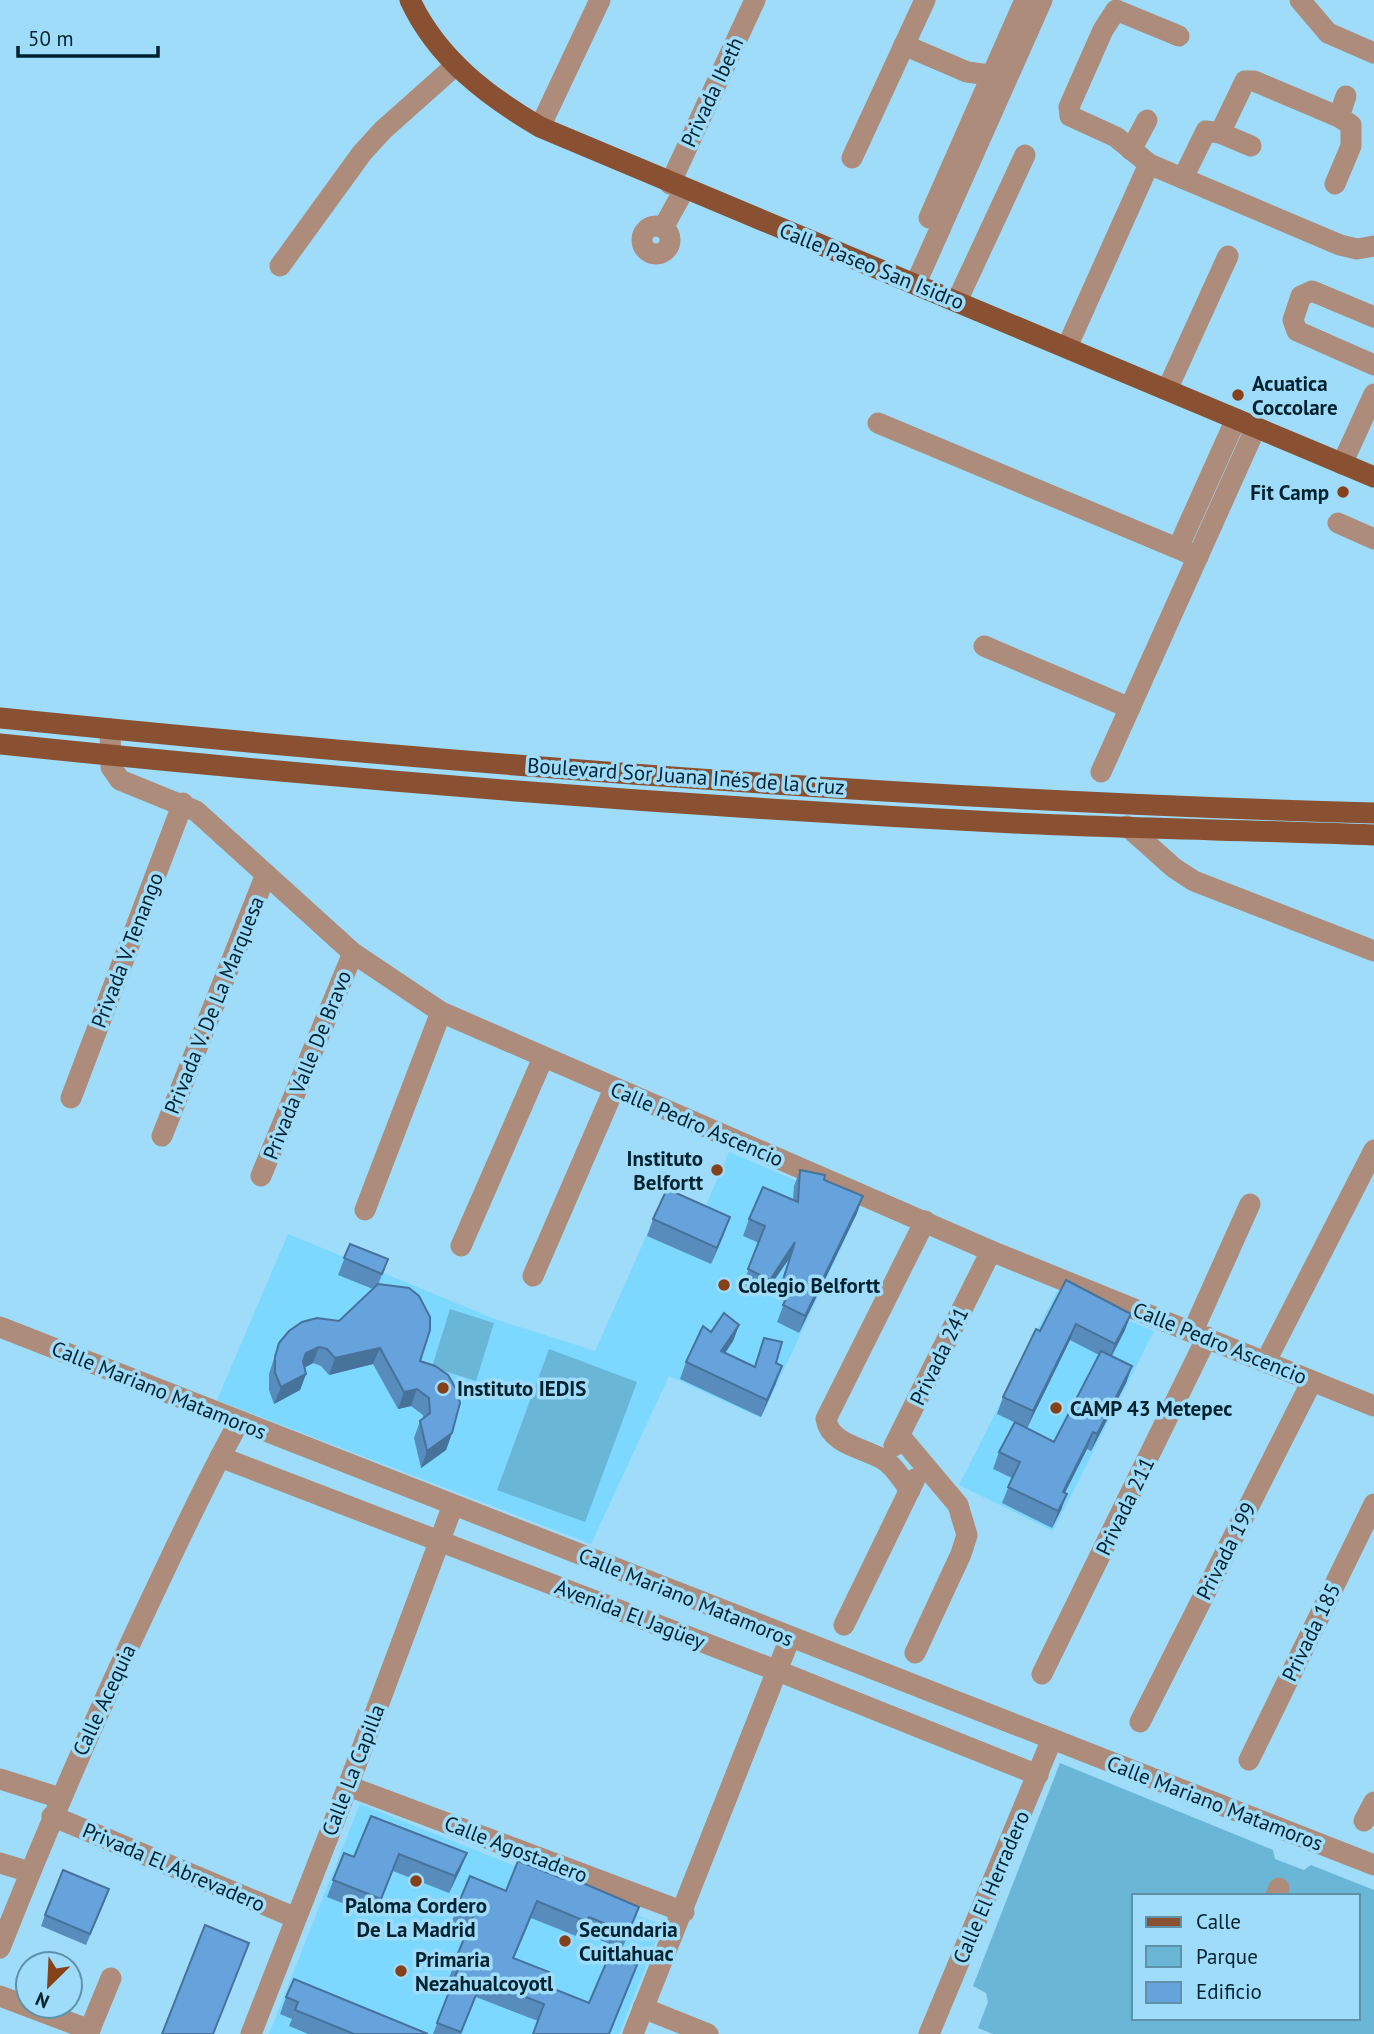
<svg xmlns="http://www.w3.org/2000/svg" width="1374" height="2034" font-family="'PT Sans',sans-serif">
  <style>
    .built { fill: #7cd8ff }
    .green { fill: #6ab6d7; fill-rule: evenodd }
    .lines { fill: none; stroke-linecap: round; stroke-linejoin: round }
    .minor { stroke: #ad8c7b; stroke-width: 21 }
    .major { stroke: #895031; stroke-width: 21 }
    .wall { fill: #588cbd; fill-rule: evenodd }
    .shaded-wall { fill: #47729a }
    .building { fill: #66a3dc; stroke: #47729a; stroke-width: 2 }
    .poi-dot { fill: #864118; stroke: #9edcf9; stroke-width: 2.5 }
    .labels { text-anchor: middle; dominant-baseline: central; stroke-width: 7; stroke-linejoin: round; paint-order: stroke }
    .street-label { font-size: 21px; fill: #00212e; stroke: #9edcf9 }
    .poi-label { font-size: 21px; font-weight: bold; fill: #00212e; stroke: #9edcf9; text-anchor: start }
  </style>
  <rect width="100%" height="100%" fill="#9edcf9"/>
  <g class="built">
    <path d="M729,1152L860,1208L761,1418L669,1376L591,1544L217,1400L288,1234L495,1319L595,1351L661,1203L700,1219Z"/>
    <path d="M1057,1291L1154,1331L1053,1531L959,1485Z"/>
    <path d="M360,1804L662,1925L619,2034H269Z"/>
  </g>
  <g class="green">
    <path d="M450,1309L494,1323L476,1381L432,1367Z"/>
    <path d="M549,1349L637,1382L585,1522L497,1490Z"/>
    <path d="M1060,1763L1273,1850L1275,1859L1304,1870L1311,1865L1374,1890V2034H993L978,2028L988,2002L986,1993L973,1986ZM1134,1896H1358V2018H1134Z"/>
  </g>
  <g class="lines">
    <g class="minor">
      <path d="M1300,0L1328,33L1374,53"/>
      <path d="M1179,36L1116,10L1103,30L1069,107L1070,116L1116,137L1149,164L1340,245L1357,249L1374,246"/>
      <path d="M904,45L967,72L990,75L1002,80"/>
      <path d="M1339,117L1346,96"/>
      <path d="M540,127L600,0"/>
      <path d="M1220,133L1245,81H1254L1339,117L1351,125V146L1335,184"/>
      <path d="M1131,150L1147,120"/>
      <path d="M852,158L925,0"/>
      <path d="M1183,178L1206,131L1220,133L1251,146"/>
      <path d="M670,184L755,0"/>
      <path d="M929,218L1025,0"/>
      <circle cx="656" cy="240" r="14"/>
      <path d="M663,228L684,190"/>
      <path d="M280,266L362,153L383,130L456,65"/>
      <path d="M916,283L1042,0"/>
      <path d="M957,301L1025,155"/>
      <path d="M1374,317L1312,291L1301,296L1293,320L1297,331L1374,365"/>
      <path d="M1067,347L1149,164"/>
      <path d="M1167,390L1228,256"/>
      <path d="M878,423L1198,557"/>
      <path d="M1342,464L1374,394"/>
      <path d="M1338,523L1374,539"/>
      <path d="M1178,548L1236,419"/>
      <path d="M984,646L1130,708"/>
      <path d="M110,729L111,767L120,780L196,811L353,953L441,1012L991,1251L1374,1406"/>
      <path d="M1101,772L1256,427"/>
      <path d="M1127,826L1174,868L1194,881L1374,951"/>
      <path d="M71,1098L183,803"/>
      <path d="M162,1136L266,874"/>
      <path d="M261,1176L353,953"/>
      <path d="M365,1210L441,1012"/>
      <path d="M461,1246L543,1058"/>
      <path d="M533,1276L614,1089"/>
      <path d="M0,1327L1374,1865"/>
      <path d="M1193,1331L1250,1204"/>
      <path d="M1266,1361L1374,1150"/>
      <path d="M900,1436L958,1505L967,1535L961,1554L915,1653"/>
      <path d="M894,1446L991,1251"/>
      <path d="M220,1457L778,1671L1038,1775"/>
      <path d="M910,1490C902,1480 894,1466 884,1460C865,1448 830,1445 826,1419L925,1221"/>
      <path d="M844,1625L915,1479"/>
      <path d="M1042,1674L1207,1337"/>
      <path d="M1140,1722L1312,1381"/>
      <path d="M1249,1760L1374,1504"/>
      <path d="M0,1779L60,1798"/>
      <path d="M348,1786L684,1912"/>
      <path d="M52,1816L296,1918"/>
      <path d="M1364,1821L1374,1802"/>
      <path d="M0,1863L30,1872"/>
      <path d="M1276,1896L1279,1888"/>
      <path d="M0,1948C47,1829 97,1713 152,1597C180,1538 207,1479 239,1422"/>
      <path d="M0,1996L90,2030"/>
      <path d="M643,2008L708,2034"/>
      <path d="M88,2034L111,1978"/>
      <path d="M251,2034L348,1786L453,1505"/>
      <path d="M633,2034L790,1638"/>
      <path d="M929,2034L1052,1739"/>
    </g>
    <g class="major">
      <path d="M410,0C437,58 487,96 540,127L1374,477"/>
      <path d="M0,718C456,764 915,800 1374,813"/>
      <path d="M0,744C337,779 676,806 1014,823C1134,829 1254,830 1374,835"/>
    </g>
  </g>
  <g class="wall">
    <path d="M800,1170L824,1180L857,1213L799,1333L777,1322L785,1301L776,1299L789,1259L763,1296L742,1286L759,1243L743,1236L749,1219L793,1200L794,1186Z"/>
    <path d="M653,1219L724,1234L711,1264L647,1236Z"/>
    <path d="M350,1244L388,1259L378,1285L420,1361L452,1433L446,1450L421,1468L414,1438L420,1421L423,1419V1415L411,1406L398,1409L373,1364L329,1375L321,1366L313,1363L304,1368L306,1374L300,1390L274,1404L269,1390V1374L279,1343L339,1321L373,1289L338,1275Z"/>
    <path d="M1066,1280L1125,1330L1112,1356L1132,1366L1126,1383L1091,1451L1087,1449L1065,1493L1061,1510L1052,1528L1002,1503L1012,1478L993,1469L999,1452L1014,1422L997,1414L1003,1397L1040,1331ZM1070,1340L1099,1355L1054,1442L1027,1428Z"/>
    <path d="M739,1325L733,1341L725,1353L754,1367L764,1338L776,1363V1383L761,1417L680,1379L686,1362L711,1332Z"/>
    <path d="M371,1816L467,1853L460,1870L449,1893L393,1871L375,1916L327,1897L344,1853L354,1857Z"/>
    <path d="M506,1891L633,1923L622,1949L583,1933L581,1938L531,1918L514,1958L545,1985L589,2003L631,1982L609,2034H533L538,2021L476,1997L461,2034H433L453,1982L448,1980L468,1931L451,1924L457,1907Z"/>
    <path d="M105,1900L86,1945L41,1926L45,1915Z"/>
    <path d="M286,1997L428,2034H308L289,2026L292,2019L280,2014Z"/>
  </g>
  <g class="shaded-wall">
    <path d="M863,1196L857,1213L799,1333L805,1316Z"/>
    <path d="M730,1217L724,1234L711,1264L717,1248Z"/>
    <path d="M795,1242L789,1259L763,1296L770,1280Z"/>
    <path d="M1131,1314L1125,1330L1109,1360L1115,1344Z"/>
    <path d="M1076,1324L1070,1340L1027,1428L1033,1411Z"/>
    <path d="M739,1325L733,1341L715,1368L721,1351Z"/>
    <path d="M319,1347L313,1363L300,1370L306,1353Z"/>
    <path d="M380,1348L373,1364L329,1375L335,1358Z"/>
    <path d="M782,1366L776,1383L761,1417L767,1400Z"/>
    <path d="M1132,1366L1126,1383L1091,1451L1097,1434Z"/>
    <path d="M306,1374L300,1390L274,1404L281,1387Z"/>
    <path d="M417,1389L411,1406L398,1409L404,1392Z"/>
    <path d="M1093,1432L1087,1449L1057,1508L1063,1492Z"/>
    <path d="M452,1433L446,1450L421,1468L427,1451Z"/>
    <path d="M1067,1494L1061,1510L1052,1528L1058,1511Z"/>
    <path d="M467,1853L460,1870L449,1893L455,1876Z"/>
  </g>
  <g class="building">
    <path d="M800,1170L825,1175L824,1180L863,1196L805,1316L783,1305L793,1285L782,1283L795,1242L770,1280L748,1269L765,1226L749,1219L763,1187L798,1202Z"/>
    <path d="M667,1189L730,1217L717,1248L653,1219Z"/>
    <path d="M350,1244L388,1259L382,1274L344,1258Z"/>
    <path d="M1066,1280L1131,1314L1115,1344L1076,1324L1033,1411L1003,1397L1036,1329L1040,1331Z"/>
    <path d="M378,1284L409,1288L419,1296L430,1317V1330L420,1361L435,1366L448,1375L456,1389L460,1403L452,1433L427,1451L420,1421L430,1413L429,1398L417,1389L404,1392L380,1348L335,1358L327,1349L319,1347L306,1353L303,1361L306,1374L281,1387L275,1373V1357L279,1343L289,1331L302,1322L317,1318L339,1321Z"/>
    <path d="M724,1313L739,1325L721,1351L755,1367L764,1338L782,1342L776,1363L782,1366L767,1400L686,1362L703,1326L711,1332Z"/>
    <path d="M1101,1351L1132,1366L1097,1434L1093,1432L1063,1492L1067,1494L1058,1511L1008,1487L1020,1462L999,1452L1015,1422L1054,1442Z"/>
    <path d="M371,1816L467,1853L455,1876L399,1854L381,1899L333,1880L344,1853L354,1857Z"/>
    <path d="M518,1861L563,1879L564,1875L639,1907L628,1933L589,1917L587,1922L537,1901L513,1958L549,1972L544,1985L589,2003L610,1954L637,1965L609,2034H533L544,2004L482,1980L461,2032L437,2023L459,1966L454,1963L474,1914L457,1907L470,1876L506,1891Z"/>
    <path d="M63,1870L109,1889L90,1934L45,1915Z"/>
    <path d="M205,1925L249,1943L213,2034H162Z"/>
    <path d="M294,1979L428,2034H354L295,2010L298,2002L286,1997Z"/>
  </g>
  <g class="poi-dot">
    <circle cx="1238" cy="395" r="7"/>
    <circle cx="1343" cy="492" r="7"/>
    <circle cx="717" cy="1170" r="7"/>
    <circle cx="724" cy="1285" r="7"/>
    <circle cx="443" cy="1388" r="7"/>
    <circle cx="1056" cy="1408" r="7"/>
    <circle cx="416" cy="1881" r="7"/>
    <circle cx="565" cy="1941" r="7"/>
    <circle cx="401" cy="1971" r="7"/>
  </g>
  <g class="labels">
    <g class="street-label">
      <text transform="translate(712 92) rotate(-65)">Privada Ibeth</text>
      <text transform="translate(872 266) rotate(22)">Calle Paseo San Isidro</text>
      <text transform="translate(686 776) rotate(4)">Boulevard Sor Juana Inés de la Cruz</text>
      <text transform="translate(127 950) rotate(-69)">Privada V. Tenango</text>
      <text transform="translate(214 1005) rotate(-68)">Privada V. De La Marquesa</text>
      <text transform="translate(307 1065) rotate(-68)">Privada Valle De Bravo</text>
      <text transform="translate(697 1124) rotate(23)">Calle Pedro Ascencio</text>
      <text transform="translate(1220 1343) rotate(22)">Calle Pedro Ascencio</text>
      <text transform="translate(939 1356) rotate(-64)">Privada 241</text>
      <text transform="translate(159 1390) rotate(22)">Calle Mariano Matamoros</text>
      <text transform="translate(1125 1506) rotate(-64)">Privada 211</text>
      <text transform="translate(1226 1551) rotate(-63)">Privada 199</text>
      <text transform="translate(686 1597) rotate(22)">Calle Mariano Matamoros</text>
      <text transform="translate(630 1614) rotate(21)">Avenida El Jagüey</text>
      <text transform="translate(1311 1632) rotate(-64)">Privada 185</text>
      <text transform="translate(104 1700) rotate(-65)">Calle Acequia</text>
      <text transform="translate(353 1770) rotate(-69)">Calle La Capilla</text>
      <text transform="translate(1215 1803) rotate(21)">Calle Mariano Matamoros</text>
      <text transform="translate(516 1849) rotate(21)">Calle Agostadero</text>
      <text transform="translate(174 1867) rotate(23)">Privada El Abrevadero</text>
      <text transform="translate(991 1887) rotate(-67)">Calle El Herradero</text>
    </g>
    <g class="poi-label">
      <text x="1252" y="383">Acuatica<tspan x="1252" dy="24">Coccolare</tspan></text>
      <text x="1329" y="492" text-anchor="end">Fit Camp</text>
      <text x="703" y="1158" text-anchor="end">Instituto<tspan x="703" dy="24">Belfortt</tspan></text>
      <text x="738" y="1285">Colegio Belfortt</text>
      <text x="457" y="1388">Instituto IEDIS</text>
      <text x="1070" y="1408">CAMP 43 Metepec</text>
      <text x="416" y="1905" text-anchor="middle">Paloma Cordero<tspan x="416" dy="24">De La Madrid</tspan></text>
      <text x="579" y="1929">Secundaria<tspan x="579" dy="24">Cuitlahuac</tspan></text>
      <text x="415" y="1959">Primaria<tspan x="415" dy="24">Nezahualcoyotl</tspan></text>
    </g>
  </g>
  <rect x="1132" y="1894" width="228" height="126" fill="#9edcf9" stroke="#5f91a8" stroke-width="2"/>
  <rect x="1146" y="1917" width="35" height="10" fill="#895031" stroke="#5f91a8" stroke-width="2"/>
  <text x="1196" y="1929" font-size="21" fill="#00212e">Calle</text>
  <rect x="1146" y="1946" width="35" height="21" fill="#6ab6d7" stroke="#5f91a8" stroke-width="2"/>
  <text x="1196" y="1964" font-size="21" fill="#00212e">Parque</text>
  <rect x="1146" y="1982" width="35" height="21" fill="#66a3dc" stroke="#5f91a8" stroke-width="2"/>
  <text x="1196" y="1999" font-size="21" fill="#00212e">Edificio</text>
  <g transform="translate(49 1985) rotate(204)"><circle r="33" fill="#9edcf9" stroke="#5f91a8" stroke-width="2"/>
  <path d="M0-5L12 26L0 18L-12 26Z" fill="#864118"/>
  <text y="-10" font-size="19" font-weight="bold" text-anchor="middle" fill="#00212e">N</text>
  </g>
  <path d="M18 46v10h140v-10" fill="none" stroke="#00212e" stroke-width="3.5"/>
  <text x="28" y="46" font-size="21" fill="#00212e" stroke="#9edcf9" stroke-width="5" paint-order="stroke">50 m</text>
</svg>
